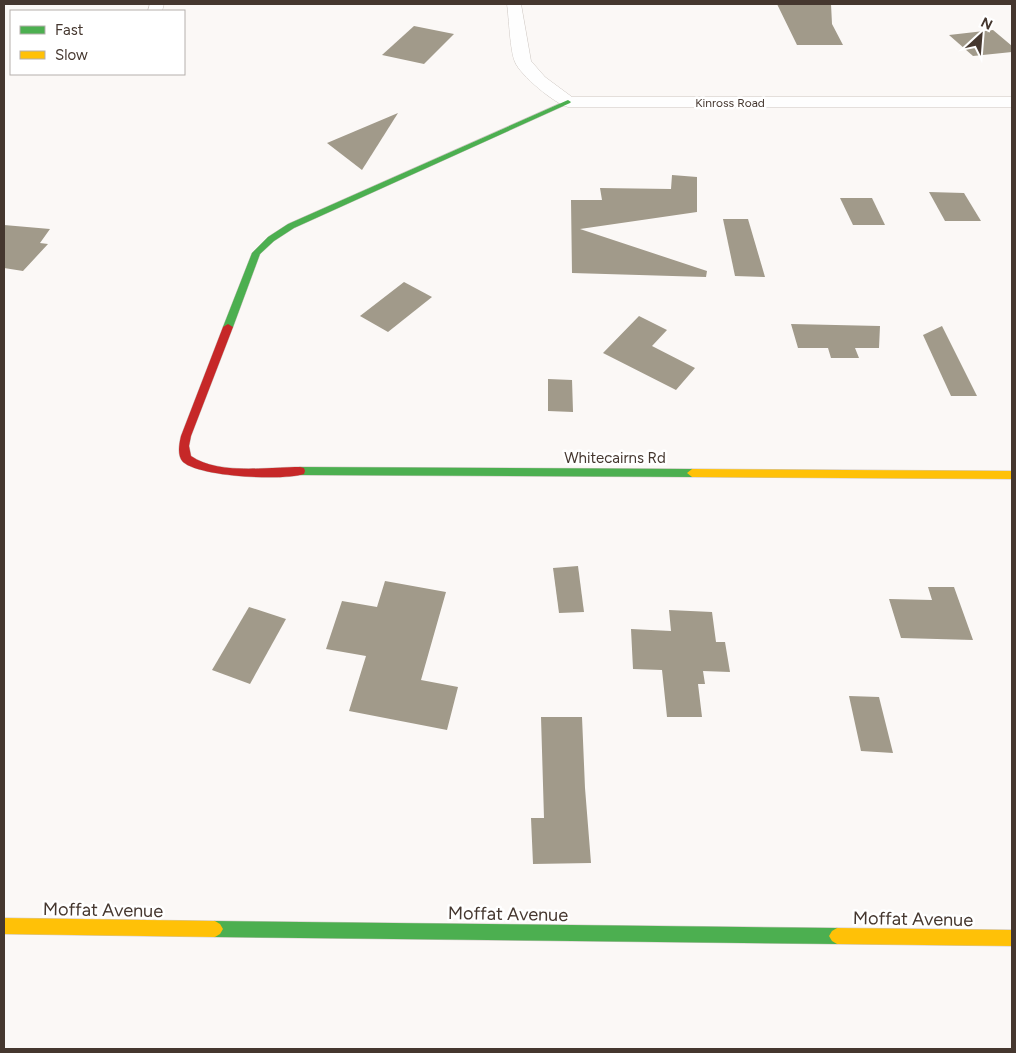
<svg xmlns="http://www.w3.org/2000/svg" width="1016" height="1053" font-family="Figtree,sans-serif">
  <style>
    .building { fill: #a19a8a }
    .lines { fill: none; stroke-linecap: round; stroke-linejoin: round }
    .street-casing { stroke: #cdc6c1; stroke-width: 1 }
    .fast-casing { stroke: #cdc6c1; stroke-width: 1 }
    .slow-casing { stroke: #cdc6c1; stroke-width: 1 }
    .jam-casing { stroke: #cdc6c1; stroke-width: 1 }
    .street { fill: #fefefe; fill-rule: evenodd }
    .fast { fill: #4caf50; fill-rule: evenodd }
    .slow { fill: #ffc107; fill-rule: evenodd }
    .jam { fill: #c62828; fill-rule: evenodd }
    .labels { text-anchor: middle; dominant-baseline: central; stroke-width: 5; stroke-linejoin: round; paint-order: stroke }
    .far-street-label { font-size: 12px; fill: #45372f; stroke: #fff }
    .street-label { font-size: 15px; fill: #45372f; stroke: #fff }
    .near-street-label { font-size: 18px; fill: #45372f; stroke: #fff }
  </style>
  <rect width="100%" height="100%" fill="#fbf8f6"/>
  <g class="building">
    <path d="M777,4H831L832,24L843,45H797Z"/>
    <path d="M414,26L454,34L424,64L382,55Z"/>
    <path d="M993,30L1012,46V52L973,56L949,35Z"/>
    <path d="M398,113L362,170L327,143Z"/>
    <path d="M672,175L697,177V212L580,229L707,271L706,277L572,273L571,200H602L600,188L671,189Z"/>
    <path d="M929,192L964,193L981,221H945Z"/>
    <path d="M840,198H872L885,225H853Z"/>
    <path d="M723,219H748L765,277L735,276Z"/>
    <path d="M4,225L50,229L40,243L48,244L23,271L4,268Z"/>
    <path d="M404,282L432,297L388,332L360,316Z"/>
    <path d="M639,316L667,330L652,346L695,368L676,390L603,353Z"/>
    <path d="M791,324L880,326L879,348H855L859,358H831L828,348H798Z"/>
    <path d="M942,326L977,396H951L923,335Z"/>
    <path d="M548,379L572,380L573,412L548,411Z"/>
    <path d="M578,566L584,612L559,613L553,568Z"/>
    <path d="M385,581L446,592L421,680L458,687L447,730L349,711L366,656L326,649L342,601L377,607Z"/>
    <path d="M928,587H954L973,640L901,638L889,599L932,600Z"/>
    <path d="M249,607L286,619L250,684L212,670Z"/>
    <path d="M669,610L712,612L716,642H725L730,672L703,671L705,684H698L702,717H667L662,670L633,669L631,629L671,631Z"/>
    <path d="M849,696L879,697L893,753L861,751Z"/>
    <path d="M541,717H582L585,788L591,863L533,864L531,818H544Z"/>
  </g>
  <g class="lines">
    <g class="street-casing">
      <g id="street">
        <path d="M150,4H164L162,11H148Z"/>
        <path d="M507,4H521L531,61L545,77L572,97H1012V107H568C555,104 520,75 515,62C510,51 509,18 507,4Z"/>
      </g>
    </g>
    <g class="fast-casing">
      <g id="fast">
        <path d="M568,100L571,102L570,103L294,228L274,241L260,254L233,327L228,330L225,329L223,327L252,253L268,237L288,224Z"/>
        <path d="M300,467L692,469L697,473L692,477L300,475L295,471Z"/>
        <path d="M215,921L837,928L842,931L845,936L842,941L837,944L215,937L210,934L207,929L210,924Z"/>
      </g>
    </g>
    <g class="slow-casing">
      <g id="slow">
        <path d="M692,469L1012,471V479L692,477L687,473Z"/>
        <path d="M4,918L215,921L220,924L223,929L220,934L215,937L4,934Z"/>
        <path d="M837,928L1012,930V946L837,944L832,941L829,936L832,931Z"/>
      </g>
    </g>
    <g class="jam-casing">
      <path id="jam" d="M228,324L233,327L191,436L189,446L191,456C218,475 268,467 300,467L304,468L305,471L304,474C283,481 200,477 183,462C177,456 179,444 181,436L223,327Z"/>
    </g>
    <use href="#street" class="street"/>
    <use href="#fast" class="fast"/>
    <use href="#slow" class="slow"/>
    <use href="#jam" class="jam"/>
  </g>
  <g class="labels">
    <g class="far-street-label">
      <text x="730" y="103">Kinross Road</text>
    </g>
    <g class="street-label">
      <text x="615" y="458">Whitecairns Rd</text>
    </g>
    <g class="near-street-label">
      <text transform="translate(103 910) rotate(1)">Moffat Avenue</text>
      <text transform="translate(508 914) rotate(1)">Moffat Avenue</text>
      <text transform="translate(913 919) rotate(1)">Moffat Avenue</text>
    </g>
  </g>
  <rect width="1016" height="1053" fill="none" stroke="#45372f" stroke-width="10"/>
  <rect x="10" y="10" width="175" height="65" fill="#ffffff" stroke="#b5afac"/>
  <rect x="20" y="26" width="25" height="8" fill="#4caf50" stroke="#b5afac"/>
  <text x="55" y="35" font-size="15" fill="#45372f">Fast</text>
  <rect x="20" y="51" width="25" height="8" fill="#ffc107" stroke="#b5afac"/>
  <text x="55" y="60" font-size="15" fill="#45372f">Slow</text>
  <g transform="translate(981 35) rotate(26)" stroke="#ffffff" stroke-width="4" paint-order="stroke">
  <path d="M0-4L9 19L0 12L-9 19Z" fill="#45372f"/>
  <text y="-8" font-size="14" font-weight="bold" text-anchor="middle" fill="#45372f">N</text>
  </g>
</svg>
